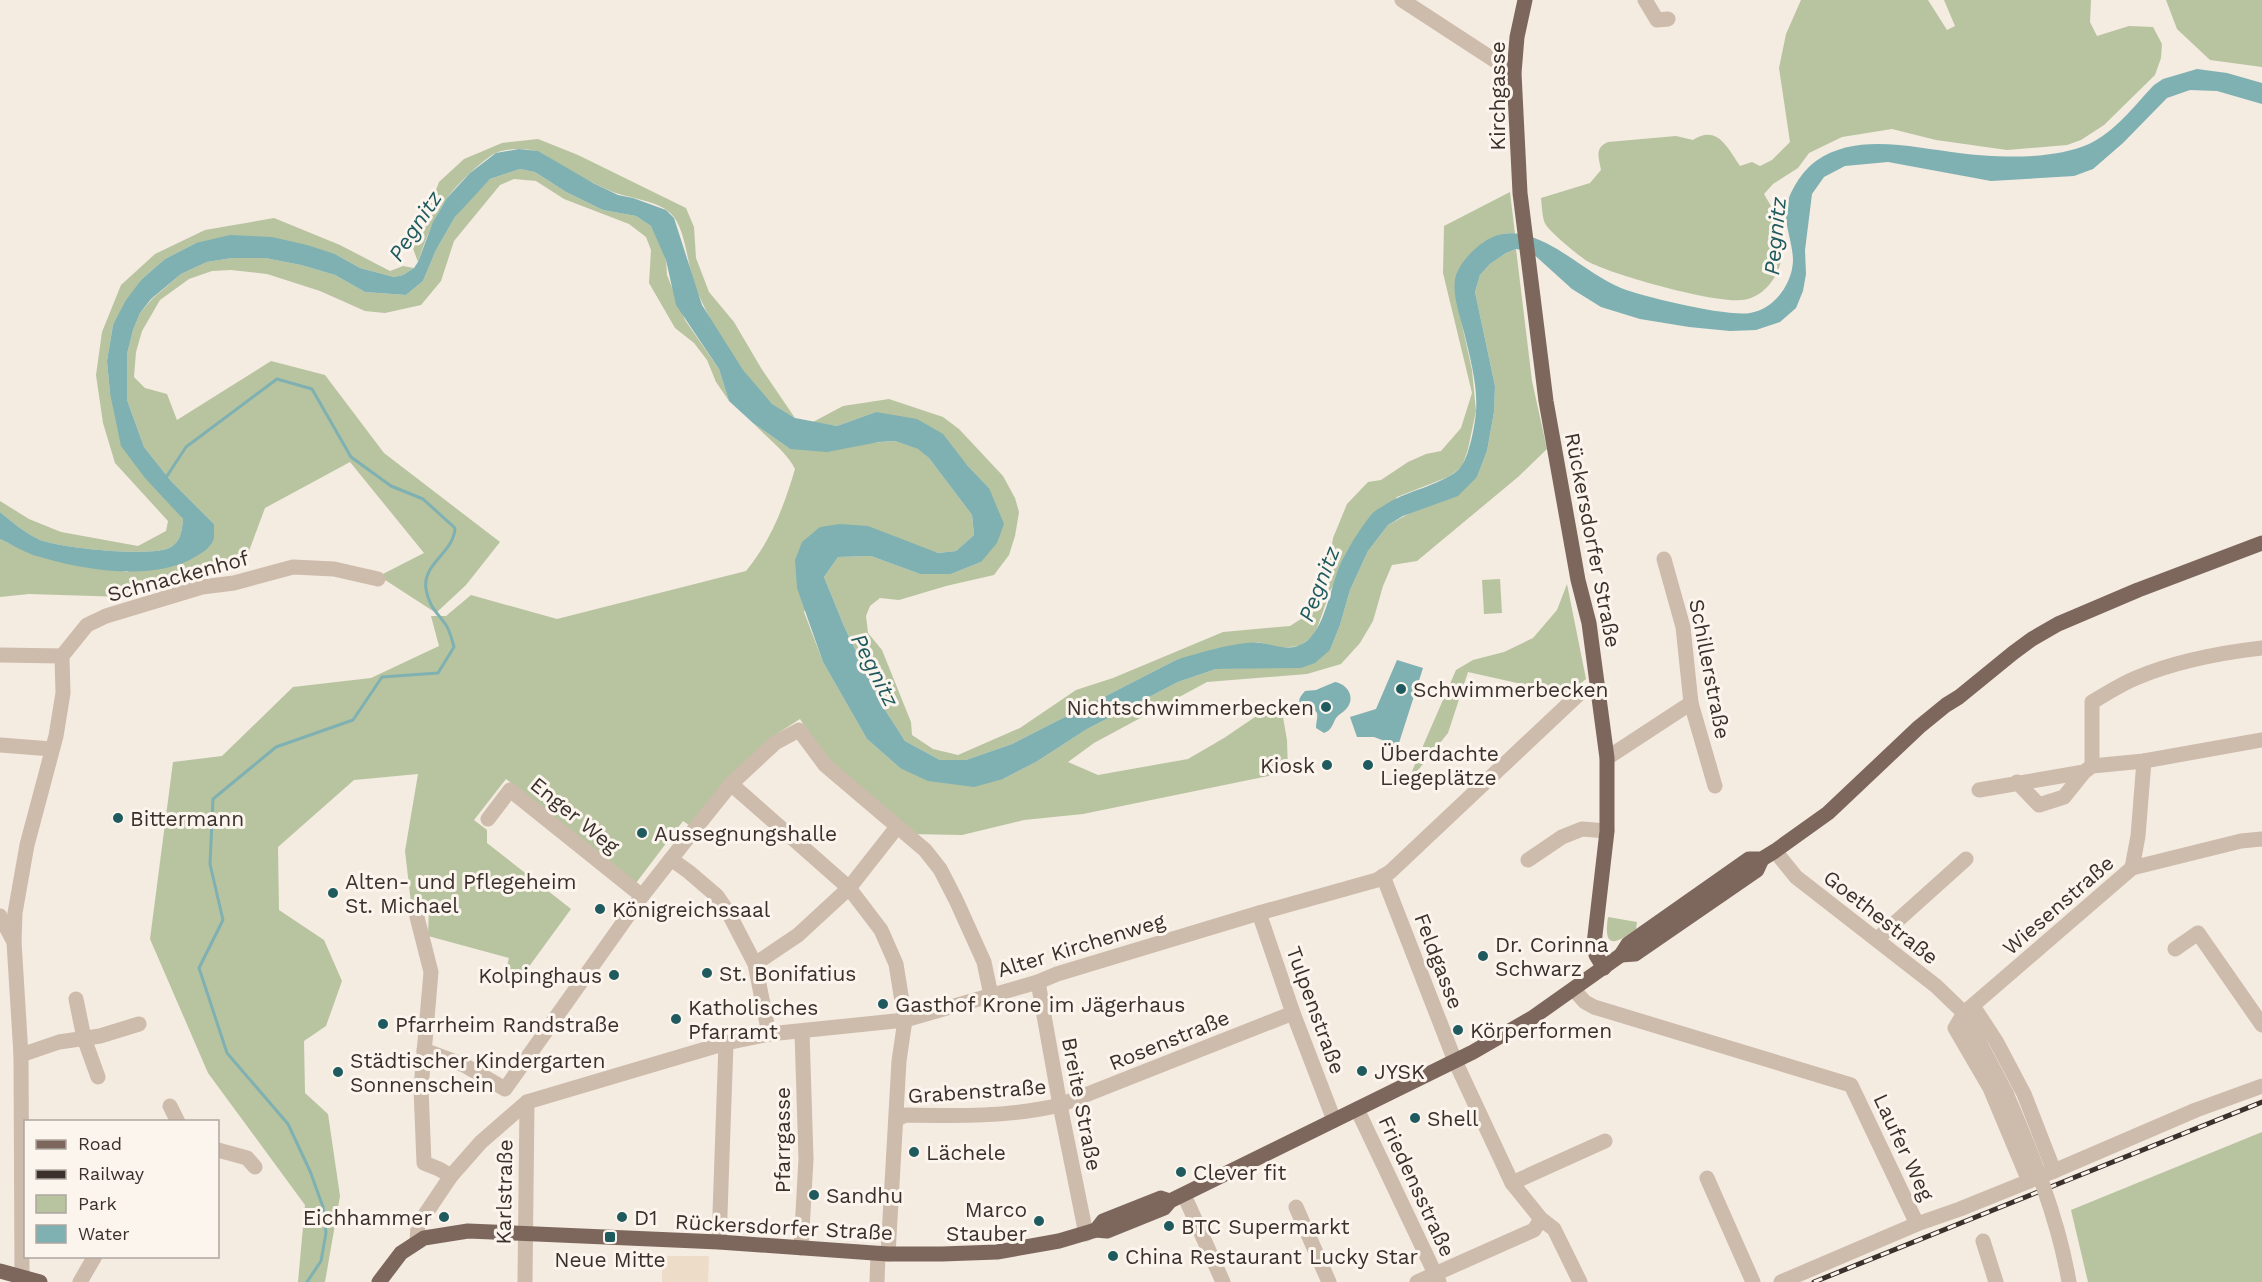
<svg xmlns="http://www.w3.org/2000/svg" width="2262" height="1282" font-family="'Work Sans',sans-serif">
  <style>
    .green { fill: #b8c4a0 }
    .plaza { fill: #ecdcc8 }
    .water { fill: #7fb0b2 }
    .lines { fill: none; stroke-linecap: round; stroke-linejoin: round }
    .stream { stroke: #7fb0b2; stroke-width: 3 }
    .minor { stroke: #cdbbac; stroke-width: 15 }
    .major { stroke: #7d675c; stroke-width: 15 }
    .rail-casing { stroke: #3b302b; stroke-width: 5 }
    .rail { stroke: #fbf5ee; stroke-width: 3; stroke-dasharray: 9; stroke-linecap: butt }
    .minor-bridge { stroke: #cdbbac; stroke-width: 15 }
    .poi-dot { fill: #1f5a5e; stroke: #fbf5ee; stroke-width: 2 }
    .labels { text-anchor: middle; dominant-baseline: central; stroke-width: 6; stroke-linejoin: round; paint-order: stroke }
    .street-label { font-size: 21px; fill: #3b302b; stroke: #fbf5ee }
    .poi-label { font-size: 21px; fill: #3b302b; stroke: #fbf5ee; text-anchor: start }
    .water-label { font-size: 22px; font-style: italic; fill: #1f5a5e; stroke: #fbf5ee }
  </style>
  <rect width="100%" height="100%" fill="#f4ebe1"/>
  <g class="green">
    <path d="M1801,0H1928L1947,30L1955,26L1944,0H2091L2090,22L2097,36L2129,26L2153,27L2162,44L2161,58L2155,75L2104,125L2081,140L2067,145L2007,150L1936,140L1892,129L1842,137L1809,153L1798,168L1773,184L1764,194C1771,206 1780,221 1782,235C1788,262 1770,298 1741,300C1713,303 1612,275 1587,261C1580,257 1549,231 1546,225C1542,219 1542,206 1541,198L1590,183L1601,170C1599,158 1594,148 1608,142L1676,136L1693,140C1718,124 1728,149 1740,166L1752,162L1760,166L1772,160L1790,142L1779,68L1786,34Z"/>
    <path d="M2166,0H2262V67L2210,60L2177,29Z"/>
    <path d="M538,139L578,155L686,208L694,227L696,258L709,292L734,322L761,368L795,418C788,413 778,409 772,404C745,381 704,315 694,282C687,262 686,234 674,217C660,199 627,199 608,190C591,182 575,174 559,165C552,161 544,153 536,151C525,148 506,148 496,153C484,158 453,188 446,200C434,219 425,240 418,262L411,243L416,226L429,209L439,182L464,159L502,143Z"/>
    <path d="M520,169L535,172L566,192L603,210L636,216L651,226L661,245L666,260L667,275L685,320L719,369L729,401L716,382L707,360L694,343L675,328L649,283L651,250L646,237L629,224L564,199L536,181L514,179L500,185L454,241L441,281L421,305L385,313L365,311L320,291L267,274L231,270L212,271L189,279L160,300L142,331L136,352L134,377L145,388L167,394L177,420L271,361L325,375L384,453L500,542L466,585L436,613L379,576L424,553L350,462L265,508L243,567L126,597L29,594L0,597V539L31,554L127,572L214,524L171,481L144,447L127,400V354L133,330L140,313L152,299L181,274L207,262L232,258H265L301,265L335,275L365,292L406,295L423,281L436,250L455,217L473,196L490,179Z"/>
    <path d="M1510,192L1515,234L1506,233L1457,302L1472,370L1476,411L1468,449L1462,467L1448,477L1397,497L1331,589L1315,634L1300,646L1278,648L1258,642L1176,660L1012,744L966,760H940L905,741L880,702L844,626L824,577L838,557L871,556L920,574H951L981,562L989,488L967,465L876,412L837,426L813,422L843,406L889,399L943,417L959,429L1003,476L1015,498L1019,512L1015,536L1009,555L994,575L946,586L899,600L880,598L870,606L866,616L868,633L882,650L911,722L912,735L933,749L958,755L1020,728L1076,690L1113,678L1223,632L1290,626L1312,612L1327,578L1333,538L1347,504L1368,482L1381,480L1408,462L1426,454L1441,451L1461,428L1472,393L1443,273L1444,226Z"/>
    <path d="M274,218L340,245L390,271L403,266L414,268L403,275L394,277L360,268L335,254L196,243L165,259L142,279L113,325L107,361L110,393L172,506L183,519C182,530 181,541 171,547C155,558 56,548 38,539C24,532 12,522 0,512V501L29,519L61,532L138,546L166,531L168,521L115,463L103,423L96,375L102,332L121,285L155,254L205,230Z"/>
    <path d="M1516,249L1532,381L1547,449L1518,477L1417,561L1392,565L1383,586L1373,621L1360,643L1341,664L1307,674L1207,682L1094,743L1068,762L1098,775L1188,759L1224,738L1280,700L1287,740L1288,772L1083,814L1024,820L962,835L910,834L828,764L800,719L769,739L689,825L683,821L636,883L506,779L474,820L487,830V843L571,909L517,983L505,974L509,958L428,936L429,905L411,903L405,851L418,774L354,780L278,847L279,910L324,940L342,981L326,1026L304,1041L305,1093L328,1114L340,1196L325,1282H298L305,1205L208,1073L150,939L173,762L222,756L293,687L371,678L439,646L431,616H446L471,595L557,619L746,571C771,541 784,506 795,469C787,452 766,437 753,423L790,449L895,441L919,449L929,458L972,515L974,535L956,551L938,553L840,524L804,612L823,662L867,739L900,768L1003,779L1036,762L1087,729L1178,682L1216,669L1250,668L1330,650L1340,625L1350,590L1368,551L1388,525L1477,477L1487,451L1494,412L1495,386L1475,292L1480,275L1490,264L1506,253Z"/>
    <path d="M1500,579L1502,613L1484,614L1482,580Z"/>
    <path d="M1567,584L1586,679L1567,694L1468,672L1448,733L1406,785L1456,670L1473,660L1504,652L1533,638L1557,610Z"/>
    <path d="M1608,917L1637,922L1636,929C1615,945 1603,949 1608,917Z"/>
    <path d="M2262,1132V1282H2088L2071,1210Z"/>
  </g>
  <path class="plaza" d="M662,1256H709L708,1282H662Z"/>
  <g class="water">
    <path d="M2197,69L2227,73L2262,83V104L2217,91L2190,90L2167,98L2123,143L2093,169L2074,176L1991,181L1888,162L1845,166L1824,177L1812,194L1805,250L1806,274L1803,291L1796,308L1780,322L1756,330L1730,331L1689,327L1640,319L1601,307L1572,289L1530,251L1516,249L1506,253L1490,264L1480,275L1475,292L1495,386L1494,412L1487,451L1477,477L1458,496L1403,516L1388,525L1368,551L1350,590L1340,625L1330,650L1315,663L1301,668L1216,669L1178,682L1087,729L1036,762L1003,779L974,787L928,781L900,768L867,739L823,662L797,588L795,560L802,542L820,527L840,524L868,526L938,553L956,551L974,535L972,515L929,458L918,449L895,441L879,442L827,452L790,449L753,423L729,401L719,369L676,305L666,260L651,226L636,216L603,210L566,192L535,172L520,169L490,179L455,217L436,250L423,281L406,295L365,292L335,275L301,265L265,258H232L207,262L181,274L151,299L140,313L133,330L127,354V400L144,447L171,481L214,524C214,529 214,534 214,538C211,548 203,552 195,557C151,583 79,569 33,555C22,551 11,544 0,539V512C12,522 24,532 38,539C56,548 155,558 171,547C181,541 182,530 183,519L145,478L121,446L110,393L107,361L113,325L126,300L142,279L165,259L196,243L230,235L272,237L307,245L335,254L360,268L394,277L403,275L414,268L418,262L433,222L447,198L470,173L496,153L519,149L538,151L593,183L618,195L633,198L666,210L674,218L702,305L743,370L772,404L795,418L837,426L876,412L917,419L943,434L967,465L989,488L1004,524L997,543L981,562L951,574H920L871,556L838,557L824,577L844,626L880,702L905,741L940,760H966L1012,744L1176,660C1195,654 1242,640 1261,643C1275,645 1291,652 1304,643C1325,630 1330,588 1340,565C1348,548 1359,530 1371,515C1375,510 1382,507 1388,503C1407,491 1447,483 1460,468C1469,458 1475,425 1476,412C1478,386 1470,357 1464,332C1460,316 1451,292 1456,275C1461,262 1473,249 1484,242C1529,211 1580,272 1621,288C1644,297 1727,317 1750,313C1773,310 1792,285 1793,261C1793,244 1785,227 1786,210C1788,193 1802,171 1816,161C1857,132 1914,148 1959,153C1997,158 2053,160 2089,144C2115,132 2135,105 2154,85L2163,79Z"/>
    <path d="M1397,660L1423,668L1398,746L1374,737H1357L1350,717L1376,709Z"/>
    <path d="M1335,682C1347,684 1356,697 1347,708C1344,712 1339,714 1336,718C1332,725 1332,730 1324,733L1316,728C1316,723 1318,717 1317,713C1314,705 1288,709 1305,691L1316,690Z"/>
  </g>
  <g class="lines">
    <path class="stream" d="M165,479L186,447L277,379L312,389L351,457L391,486L423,499L455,528C454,553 422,563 426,589C429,607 437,612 446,625C450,631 452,640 454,647L438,673L382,677L353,720L276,747L213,799L210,864L223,920L199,968L227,1053L288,1124L310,1171L323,1207L326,1233L321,1261L307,1282"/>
    <g class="minor">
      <path d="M1402,0L1514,73"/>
      <path d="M1645,0L1657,20L1668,19"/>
      <path d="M1664,559L1683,627L1691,703L1715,786"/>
      <path d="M0,655L62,656"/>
      <path d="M0,745L52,749"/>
      <path d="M1607,758L1691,703"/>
      <path d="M2092,766V702C2106,694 2121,684 2136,678C2176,661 2219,653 2262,648"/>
      <path d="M2017,782L2039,805L2064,797L2084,772"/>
      <path d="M731,784L849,888L881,930L896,964L905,1020L899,1061L888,1254"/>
      <path d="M1979,790L2084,772L2092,766L2144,761L2262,740"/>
      <path d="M488,819L510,790L642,896"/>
      <path d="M1775,851L1796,877L1936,986L1964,1013L2006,1093"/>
      <path d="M671,859L689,872L717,896L728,912L755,964L769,1034"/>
      <path d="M1528,860L1562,837L1582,829L1607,831"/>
      <path d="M2132,868L2138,836L2144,761"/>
      <path d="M1383,876L1455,1061L1512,1183L1541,1219L1554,1229L1580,1282"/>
      <path d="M416,913L431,972L421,1088L424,1163L439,1169L451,1176"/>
      <path d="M1259,913L1293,1013L1334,1120"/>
      <path d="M0,916L14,942"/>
      <path d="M1877,939L1966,859"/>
      <path d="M2175,949L2198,933L2262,1025"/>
      <path d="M755,964L798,935L849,888L897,827"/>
      <path d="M1038,982L1060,1105L1086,1234"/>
      <path d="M1574,990L1585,1002L1594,1007L1851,1085L1917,1224"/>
      <path d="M76,999L84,1038L98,1077"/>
      <path d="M1973,1006L1996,1041L2024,1094L2054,1171"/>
      <path d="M424,1050L464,1065L505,1089L642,896L686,840L731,784L775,743L799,730L825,765L925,850L940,869L956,900L984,962L991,995"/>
      <path d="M21,1055L59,1042L100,1036L139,1024"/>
      <path d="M170,1106L178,1122"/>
      <path d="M1357,1109L1439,1282"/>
      <path d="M897,1119L906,1115C957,1116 1010,1117 1060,1105L1293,1013"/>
      <path d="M218,1150L247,1158L255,1167"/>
      <path d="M1707,1178L1753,1282"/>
      <path d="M2029,1181L1990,1088L1955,1028L1964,1013L2132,868L2241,841L2262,839"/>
      <path d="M1512,1183L1605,1141"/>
      <path d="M1184,1195L1223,1282"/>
      <path d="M1296,1207L1329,1282"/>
      <path d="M1983,1241L1996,1282"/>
      <path d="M417,1242L418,1225L451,1176L481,1142L527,1102L726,1043L769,1034L905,1020L1038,982L1057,974L1259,913L1377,880L1390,872L1580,693"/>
      <path d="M719,1242L726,1043"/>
      <path d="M801,1248L806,1159L802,1032"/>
      <path d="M22,1276L21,1055L14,942L15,913L27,845L56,736L63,693L62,656L87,625L106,616L202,587L234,583L293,567L334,569L378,579"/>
      <path d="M80,1282L95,1256"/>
      <path d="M525,1282L527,1102"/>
      <path d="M877,1282L878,1254"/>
      <path d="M1417,1282L1534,1230L1541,1219"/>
      <path d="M1781,1282L1917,1224L1960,1209L2054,1171L2196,1110L2262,1086"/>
    </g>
    <g class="major">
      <path d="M1525,0L1517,37L1514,73L1520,193L1546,401L1578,580L1589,623L1607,758V831L1594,944L1596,955L1604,968"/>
      <path d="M1621,955L1635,954L1757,870L1762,859"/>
      <path d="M1096,1230L1103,1221L1161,1198L1170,1201"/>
      <path d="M0,1271L40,1282"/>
      <path d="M379,1282L401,1253L424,1238L468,1231L719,1242L888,1254H942L997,1252L1059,1241L1096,1230L1107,1231L1164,1208L1170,1201L1473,1052L1532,1018L1621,955L1628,944L1749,859H1762L1775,851L1828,813L1919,727L1946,705L1959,697L2013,653L2032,639L2058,624L2138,590L2262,543"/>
    </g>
    <g class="rail-casing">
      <path id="rail" d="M1814,1282L2262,1102"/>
    </g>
    <use href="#rail" class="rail"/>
    <path class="minor-bridge" d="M2006,1093C2032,1154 2058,1217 2069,1282"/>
  </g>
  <g class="poi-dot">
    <circle cx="1401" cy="689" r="6"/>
    <circle cx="1326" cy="707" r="6"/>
    <circle cx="1327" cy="765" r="6"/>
    <circle cx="1368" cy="765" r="6"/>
    <circle cx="118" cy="818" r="6"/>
    <circle cx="642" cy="833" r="6"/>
    <circle cx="333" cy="893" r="6"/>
    <circle cx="600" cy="909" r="6"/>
    <circle cx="1483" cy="956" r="6"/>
    <circle cx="707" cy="973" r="6"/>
    <circle cx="614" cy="975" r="6"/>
    <circle cx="883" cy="1004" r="6"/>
    <circle cx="676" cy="1019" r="6"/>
    <circle cx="383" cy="1024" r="6"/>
    <circle cx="1458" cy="1030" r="6"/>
    <circle cx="1362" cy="1071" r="6"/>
    <circle cx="338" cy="1072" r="6"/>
    <circle cx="1415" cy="1118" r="6"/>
    <circle cx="914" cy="1152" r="6"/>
    <circle cx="1181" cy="1172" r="6"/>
    <circle cx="814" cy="1195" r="6"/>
    <circle cx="444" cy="1217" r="6"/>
    <circle cx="622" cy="1217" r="6"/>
    <circle cx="1039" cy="1221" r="6"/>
    <circle cx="1169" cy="1226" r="6"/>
    <rect x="604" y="1231" width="12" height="12" rx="3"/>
    <circle cx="1113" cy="1256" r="6"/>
  </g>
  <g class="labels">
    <g class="street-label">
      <text transform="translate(1497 96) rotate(-90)">Kirchgasse</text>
      <text transform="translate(1593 540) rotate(79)">Rückersdorfer Straße</text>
      <text transform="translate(178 576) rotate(-15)">Schnackenhof</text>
      <text transform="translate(1710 669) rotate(79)">Schillerstraße</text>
      <text transform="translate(575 815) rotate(39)">Enger Weg</text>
      <text transform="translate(2058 905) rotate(-41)">Wiesenstraße</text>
      <text transform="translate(1881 917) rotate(38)">Goethestraße</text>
      <text transform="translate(1081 945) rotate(-17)">Alter Kirchenweg</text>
      <text transform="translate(1439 961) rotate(69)">Feldgasse</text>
      <text transform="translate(1316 1010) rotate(70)">Tulpenstraße</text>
      <text transform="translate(1169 1040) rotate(-22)">Rosenstraße</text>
      <text transform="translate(977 1091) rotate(-4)">Grabenstraße</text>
      <text transform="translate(1082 1104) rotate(79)">Breite Straße</text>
      <text transform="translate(782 1140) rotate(-90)">Pfarrgasse</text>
      <text transform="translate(1904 1147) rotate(65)">Laufer Weg</text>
      <text transform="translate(1417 1186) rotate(65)">Friedensstraße</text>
      <text transform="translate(504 1192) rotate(-89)">Karlstraße</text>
      <text transform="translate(784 1227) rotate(3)">Rückersdorfer Straße</text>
    </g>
    <g class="poi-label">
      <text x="1413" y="689">Schwimmerbecken</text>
      <text x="1314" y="707" text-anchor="end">Nichtschwimmerbecken</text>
      <text x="1380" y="753">Überdachte<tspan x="1380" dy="24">Liegeplätze</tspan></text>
      <text x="1315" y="765" text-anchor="end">Kiosk</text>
      <text x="130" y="818">Bittermann</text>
      <text x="654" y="833">Aussegnungshalle</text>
      <text x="345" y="881">Alten- und Pflegeheim<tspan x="345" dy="24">St. Michael</tspan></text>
      <text x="612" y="909">Königreichssaal</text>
      <text x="1495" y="944">Dr. Corinna<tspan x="1495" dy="24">Schwarz</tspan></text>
      <text x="719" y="973">St. Bonifatius</text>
      <text x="602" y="975" text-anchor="end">Kolpinghaus</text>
      <text x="895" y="1004">Gasthof Krone im Jägerhaus</text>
      <text x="688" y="1007">Katholisches<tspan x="688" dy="24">Pfarramt</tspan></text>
      <text x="395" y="1024">Pfarrheim Randstraße</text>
      <text x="1470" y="1030">Körperformen</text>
      <text x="350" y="1060">Städtischer Kindergarten<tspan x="350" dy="24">Sonnenschein</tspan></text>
      <text x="1374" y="1071">JYSK</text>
      <text x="1427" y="1118">Shell</text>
      <text x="926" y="1152">Lächele</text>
      <text x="1193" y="1172">Clever fit</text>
      <text x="826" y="1195">Sandhu</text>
      <text x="1027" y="1209" text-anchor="end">Marco<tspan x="1027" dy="24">Stauber</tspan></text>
      <text x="432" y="1217" text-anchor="end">Eichhammer</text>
      <text x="634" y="1217">D1</text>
      <text x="1181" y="1226">BTC Supermarkt</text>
      <text x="1125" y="1256">China Restaurant Lucky Star</text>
      <text x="610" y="1259" text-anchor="middle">Neue Mitte</text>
    </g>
    <g class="water-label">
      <text transform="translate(415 226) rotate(-57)">Pegnitz</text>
      <text transform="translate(1775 236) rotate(-85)">Pegnitz</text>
      <text transform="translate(1319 584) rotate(-69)">Pegnitz</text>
      <text transform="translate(875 670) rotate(63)">Pegnitz</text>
    </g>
  </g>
  <rect x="24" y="1120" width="195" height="138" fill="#fbf5ee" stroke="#aea6a0" stroke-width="1.5"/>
  <rect x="36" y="1140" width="30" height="9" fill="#7d675c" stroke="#aea6a0" stroke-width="1.5"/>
  <text x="78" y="1150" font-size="18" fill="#3b302b">Road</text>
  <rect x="36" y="1170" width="30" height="9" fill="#3b302b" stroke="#aea6a0" stroke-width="1.5"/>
  <text x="78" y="1180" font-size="18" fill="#3b302b">Railway</text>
  <rect x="36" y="1195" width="30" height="18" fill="#b8c4a0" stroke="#aea6a0" stroke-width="1.5"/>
  <text x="78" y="1210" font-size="18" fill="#3b302b">Park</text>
  <rect x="36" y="1225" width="30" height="18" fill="#7fb0b2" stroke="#aea6a0" stroke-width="1.5"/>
  <text x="78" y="1240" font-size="18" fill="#3b302b">Water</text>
</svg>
